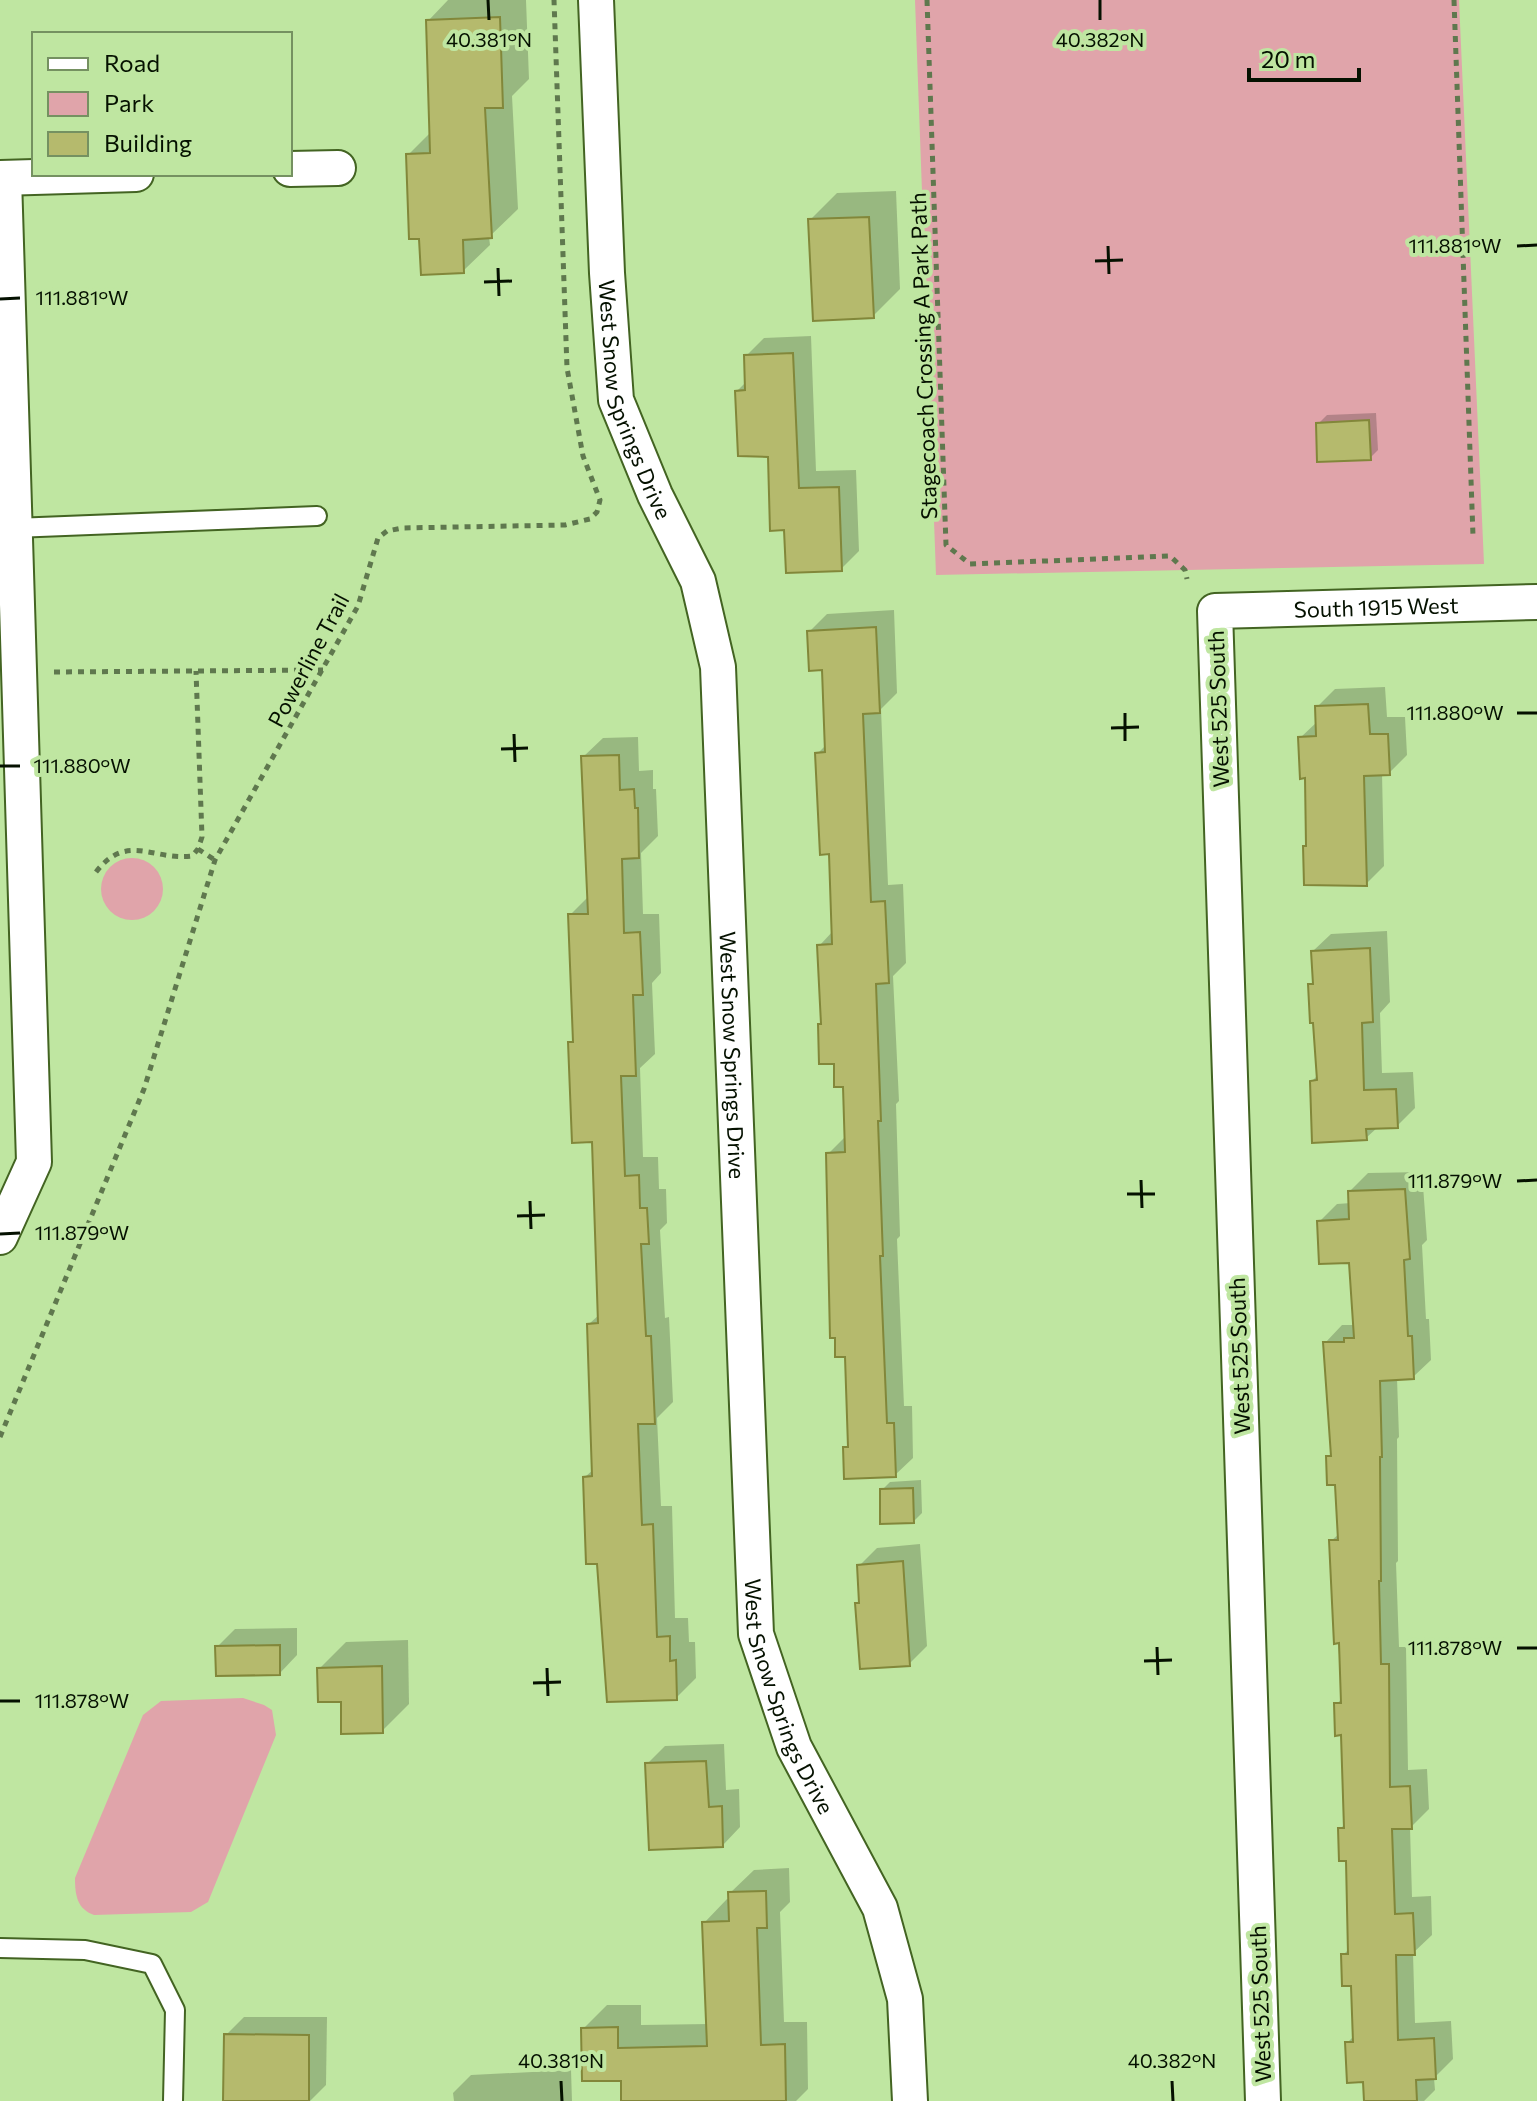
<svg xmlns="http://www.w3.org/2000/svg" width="1537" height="2101" font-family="Commissioner,sans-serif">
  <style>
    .green { fill: #e0a4aa }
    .shadow { fill: #0003 }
    .building { fill: #b5ba6d; stroke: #82873a; stroke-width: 2 }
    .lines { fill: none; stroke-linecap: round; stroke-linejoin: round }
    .lane-casing { stroke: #436422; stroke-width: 22 }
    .street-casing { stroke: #436422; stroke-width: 38 }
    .path { stroke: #5f784e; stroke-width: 5; stroke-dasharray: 6 6; stroke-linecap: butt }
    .lane { stroke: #fff; stroke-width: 18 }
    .street { stroke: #fff; stroke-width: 34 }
    .ticks { fill: none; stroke: #051100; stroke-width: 3 }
    .labels { text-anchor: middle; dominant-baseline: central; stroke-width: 8; stroke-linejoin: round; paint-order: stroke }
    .street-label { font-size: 22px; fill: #051100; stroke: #bfe6a1 }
    .ticks-label { font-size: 20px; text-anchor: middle; fill: #051100; stroke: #bfe6a1; stroke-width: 8; stroke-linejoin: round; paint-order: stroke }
  </style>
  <rect width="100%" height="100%" fill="#bfe6a1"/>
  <g class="green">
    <path d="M915,0H1459L1484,564L936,575Z"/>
    <circle cx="132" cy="889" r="31"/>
    <path d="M243,1698L264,1705L272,1710L276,1735L208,1902L191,1912L94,1915C77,1909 75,1895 75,1878L143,1715L161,1701Z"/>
  </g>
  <g class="shadow">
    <path d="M448,0H526L529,79L512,96L518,209L489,237L490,245L463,271L421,237L408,155L431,132L428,21Z"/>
    <path d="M896,191L900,289L873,316L810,220L837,193Z"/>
    <path d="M811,336L816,471L856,470L859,551L841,569L786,528L770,455L737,391L747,381L746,356L764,338Z"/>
    <path d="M1376,413L1378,450L1370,458L1318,424L1327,415Z"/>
    <path d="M894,610L897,693L881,709L888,885L903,884L906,963L893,976L899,1101L896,1104L900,1236L897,1239L904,1406H912L913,1458L895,1475L845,1448L849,1444L847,1355L828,1154L847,1135L845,1085L820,1025L822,1022L819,946L834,930L831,852L817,754L826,745L824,668L809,632L827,614Z"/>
    <path d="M1385,687L1387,717H1405L1407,755L1389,773H1382L1384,866L1366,884L1305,847L1308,843L1307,776L1300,738L1318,721L1317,707L1335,689Z"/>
    <path d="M638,737L639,771L653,770V789H656L658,836L641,853L643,914H659L661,973L652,983L655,1054L640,1068L643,1157H658L659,1189H666L667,1223L660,1230L665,1318L669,1317L673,1402L657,1418L661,1506H672L675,1618H688L689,1642H695L696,1678L676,1698L599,1562L585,1477L594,1469L589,1324L600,1314L594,1140L570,1043L575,1038L570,915L589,896L583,757L603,738Z"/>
    <path d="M1387,931L1390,1002L1380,1013L1382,1073L1413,1072L1415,1108L1397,1126L1378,1127L1366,1138L1312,1081L1319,1074L1310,985L1315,980L1313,951L1331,934Z"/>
    <path d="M1422,1172L1427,1240L1422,1245L1426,1319H1429L1431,1360L1413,1377L1397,1378L1399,1437L1397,1439L1398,1561L1396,1563L1399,1647H1406L1408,1770L1427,1769L1429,1809L1410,1828L1412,1897L1431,1896L1432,1935L1413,1953L1415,2023L1451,2021L1453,2059L1434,2078L1435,2090L1424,2101H1366L1365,2080L1347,2043L1355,2035L1353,1984L1343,1955L1349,1949L1348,1858L1340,1829L1346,1823L1343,1733L1337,1704L1342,1698L1331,1541L1340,1533L1337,1483L1328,1457L1333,1452L1325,1343L1342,1325H1355L1351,1261L1319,1222L1337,1204L1351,1203L1350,1191L1368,1173Z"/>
    <path d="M921,1480L922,1513L914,1521L882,1490L890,1482Z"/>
    <path d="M920,1544L927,1646L909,1664L857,1604L861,1601L859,1566L877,1548Z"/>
    <path d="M297,1628V1655L280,1673L217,1647L235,1629Z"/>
    <path d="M408,1640L409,1704L382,1731L343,1700L319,1669L346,1642Z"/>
    <path d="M724,1744L726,1790L739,1789L740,1827L723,1845L647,1764L665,1746Z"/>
    <path d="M789,1868L790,1902L780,1912L784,2022H807L808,2089L796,2101H623V2079L583,2029L607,2005H641V2025L708,2024L704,1923L727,1899H730V1893L754,1870Z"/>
    <path d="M244,2017H327L326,2085L310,2101H225L226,2035Z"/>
    <path d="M571,2070L572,2101H454L453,2093L471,2075Z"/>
  </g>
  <g class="building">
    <path d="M500,17L503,108H485L492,238L463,240L464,273L421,275L419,239H409L406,154L430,153L426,20Z"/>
    <path d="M869,217L874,318L813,321L808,219Z"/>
    <path d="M793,353L799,488L839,487L842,571L786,573L784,530L770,531L768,457L738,456L735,391L745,390L744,355Z"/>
    <path d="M1369,420L1371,460L1317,462L1316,423Z"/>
    <path d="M876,627L880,713L863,714L871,902L885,901L889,983L876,984L881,1121H878L883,1256H880L887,1423H894L896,1477L844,1479L843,1447H848L845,1357H835V1338H830L826,1153L845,1152L843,1087H834V1064H819L818,1024H821L817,945L832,944L829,854L820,855L815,753L825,752L822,670L809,671L807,631Z"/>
    <path d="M1368,704L1370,734H1388L1390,775L1364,776L1367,886L1304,885L1303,846H1306L1305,778L1300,779L1298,737L1316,736L1315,706Z"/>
    <path d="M619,755L620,790L634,789L635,808H638L639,858L622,859L624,933L640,932L643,995H633L636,1076H621L625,1176L639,1175L640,1208H647L649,1244H641L646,1336H651L655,1424H638L642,1525L653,1524L657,1637L670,1636V1661L676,1660L677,1700L607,1702L597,1564H586L583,1477L592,1476L587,1324L598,1323L592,1142L572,1143L568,1042H573L568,914H588L581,756Z"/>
    <path d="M1370,948L1373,1022L1362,1023L1364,1090L1396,1089L1398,1128L1366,1129L1367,1140L1312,1143L1310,1081L1317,1080L1313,1023H1310L1308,984H1313L1311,951Z"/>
    <path d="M1405,1189L1410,1259L1404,1260L1408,1336H1412L1414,1379L1380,1381L1382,1457H1380L1381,1581H1379L1381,1664H1389L1390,1787L1410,1786L1412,1829H1392L1395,1914L1413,1913L1415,1955H1396L1398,2040L1434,2038L1436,2079L1416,2080L1417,2101H1364L1363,2082L1347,2083L1345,2042H1353L1351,1986H1342L1341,1954H1348L1346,1861H1339L1338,1828H1344L1341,1735L1335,1736L1334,1703H1341L1339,1643L1334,1644L1329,1540H1338L1335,1485H1327L1326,1456H1331L1323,1342H1344V1338H1354L1349,1263L1319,1264L1317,1221L1349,1219L1348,1191Z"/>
    <path d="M913,1488L914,1523L880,1524V1489Z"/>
    <path d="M903,1561L910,1666L860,1669L855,1603H859L857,1565Z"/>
    <path d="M280,1645V1675L216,1676L215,1646Z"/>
    <path d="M382,1666L383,1733L341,1734V1702H318L317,1668Z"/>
    <path d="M706,1761L709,1807L722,1806L723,1847L649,1850L645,1763Z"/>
    <path d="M766,1891L767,1928H757L761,2045L785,2044L786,2101H621V2081H582L581,2028L618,2027V2048L707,2046L702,1922L729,1921L728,1892Z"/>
    <path d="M224,2034L309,2035V2101H223Z"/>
  </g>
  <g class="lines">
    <g class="lane-casing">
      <g id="lane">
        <path d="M14,528L317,516"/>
        <path d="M0,1948L85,1950L152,1964L175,2010L173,2101"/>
      </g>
    </g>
    <g class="street-casing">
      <g id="street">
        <path id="s1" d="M596,0L607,273L616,400L655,495L698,581L718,667L756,1634L794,1747L880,1908L905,1999L910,2101"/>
        <path d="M290,169L338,168"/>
        <path d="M0,178L136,174"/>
        <path d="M0,1237L34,1162L4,178"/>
        <path id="s2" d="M1263,2101L1215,611L1537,602"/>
      </g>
    </g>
    <g class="path">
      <path d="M927,0L946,545L970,564L1170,556L1185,570L1187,579"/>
      <path d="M1454,0L1473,536"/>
      <path d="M54,672L323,670"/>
      <path d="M198,849L215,860"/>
      <path d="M96,872C127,832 153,861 192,856L198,849L202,837L196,671"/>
      <path d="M0,1437L144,1089L215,860L358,606L378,538L387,531L402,528L565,525L590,519L597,512L600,500L583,456L567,368L554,0"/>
    </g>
    <use href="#lane" class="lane"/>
    <use href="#street" class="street"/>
  </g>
  <path class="ticks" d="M488,0L489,20M1100,0V20M1108,246L1109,274M1517,246L1537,245M1095,261L1123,260M498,268L499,296M484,282L512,281M0,299L20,298M1125,713V741M1517,713H1537M1111,728L1139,727M514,734L515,762M501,749L528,748M0,766H20M1141,1180L1142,1208M1517,1181L1537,1180M1127,1194H1155M530,1201L531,1229M517,1216L545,1215M0,1234L20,1233M1157,1647L1158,1675M1517,1648H1537M1144,1661L1172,1660M547,1668L548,1696M533,1683L561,1682M0,1701H20M561,2081L562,2101M1172,2081L1173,2101"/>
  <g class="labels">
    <g class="street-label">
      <text transform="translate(923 356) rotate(-92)">Stagecoach Crossing A Park Path</text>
      <text stroke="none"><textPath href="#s1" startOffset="404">West Snow Springs Drive</textPath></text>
      <text stroke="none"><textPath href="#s2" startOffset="1652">South 1915 West</textPath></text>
      <text transform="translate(308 660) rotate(-62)">Powerline Trail</text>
      <text transform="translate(1218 709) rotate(-92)">West 525 South</text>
      <text stroke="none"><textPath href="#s1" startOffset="1076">West Snow Springs Drive</textPath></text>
      <text transform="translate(1239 1356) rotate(-92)">West 525 South</text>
      <text stroke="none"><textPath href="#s1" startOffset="1724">West Snow Springs Drive</textPath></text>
      <text transform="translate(1260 2004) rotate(-92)">West 525 South</text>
    </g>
  </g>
  <g class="ticks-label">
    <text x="489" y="47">40.381°N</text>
    <text x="1100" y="47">40.382°N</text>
    <text x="1455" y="253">111.881°W</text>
    <text x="82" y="305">111.881°W</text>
    <text x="1455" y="720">111.880°W</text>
    <text x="82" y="773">111.880°W</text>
    <text x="1455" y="1188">111.879°W</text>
    <text x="82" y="1240">111.879°W</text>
    <text x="1455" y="1655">111.878°W</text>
    <text x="82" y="1708">111.878°W</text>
    <text x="561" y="2068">40.381°N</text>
    <text x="1172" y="2068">40.382°N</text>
  </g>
  <rect x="32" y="32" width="260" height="144" fill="#bfe6a1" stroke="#759161" stroke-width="2"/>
  <rect x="48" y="58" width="40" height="12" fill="#ffffff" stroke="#759161" stroke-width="2"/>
  <text x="104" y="72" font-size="24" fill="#051100">Road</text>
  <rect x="48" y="92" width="40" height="24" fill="#e0a4aa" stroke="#759161" stroke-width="2"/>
  <text x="104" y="112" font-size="24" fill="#051100">Park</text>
  <rect x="48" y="132" width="40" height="24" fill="#b5ba6d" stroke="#759161" stroke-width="2"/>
  <text x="104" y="152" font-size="24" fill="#051100">Building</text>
  <path d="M1249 68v12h110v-12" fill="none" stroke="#051100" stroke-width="4"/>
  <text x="1261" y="68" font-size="24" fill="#051100" stroke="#bfe6a1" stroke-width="6" paint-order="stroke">20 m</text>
</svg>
